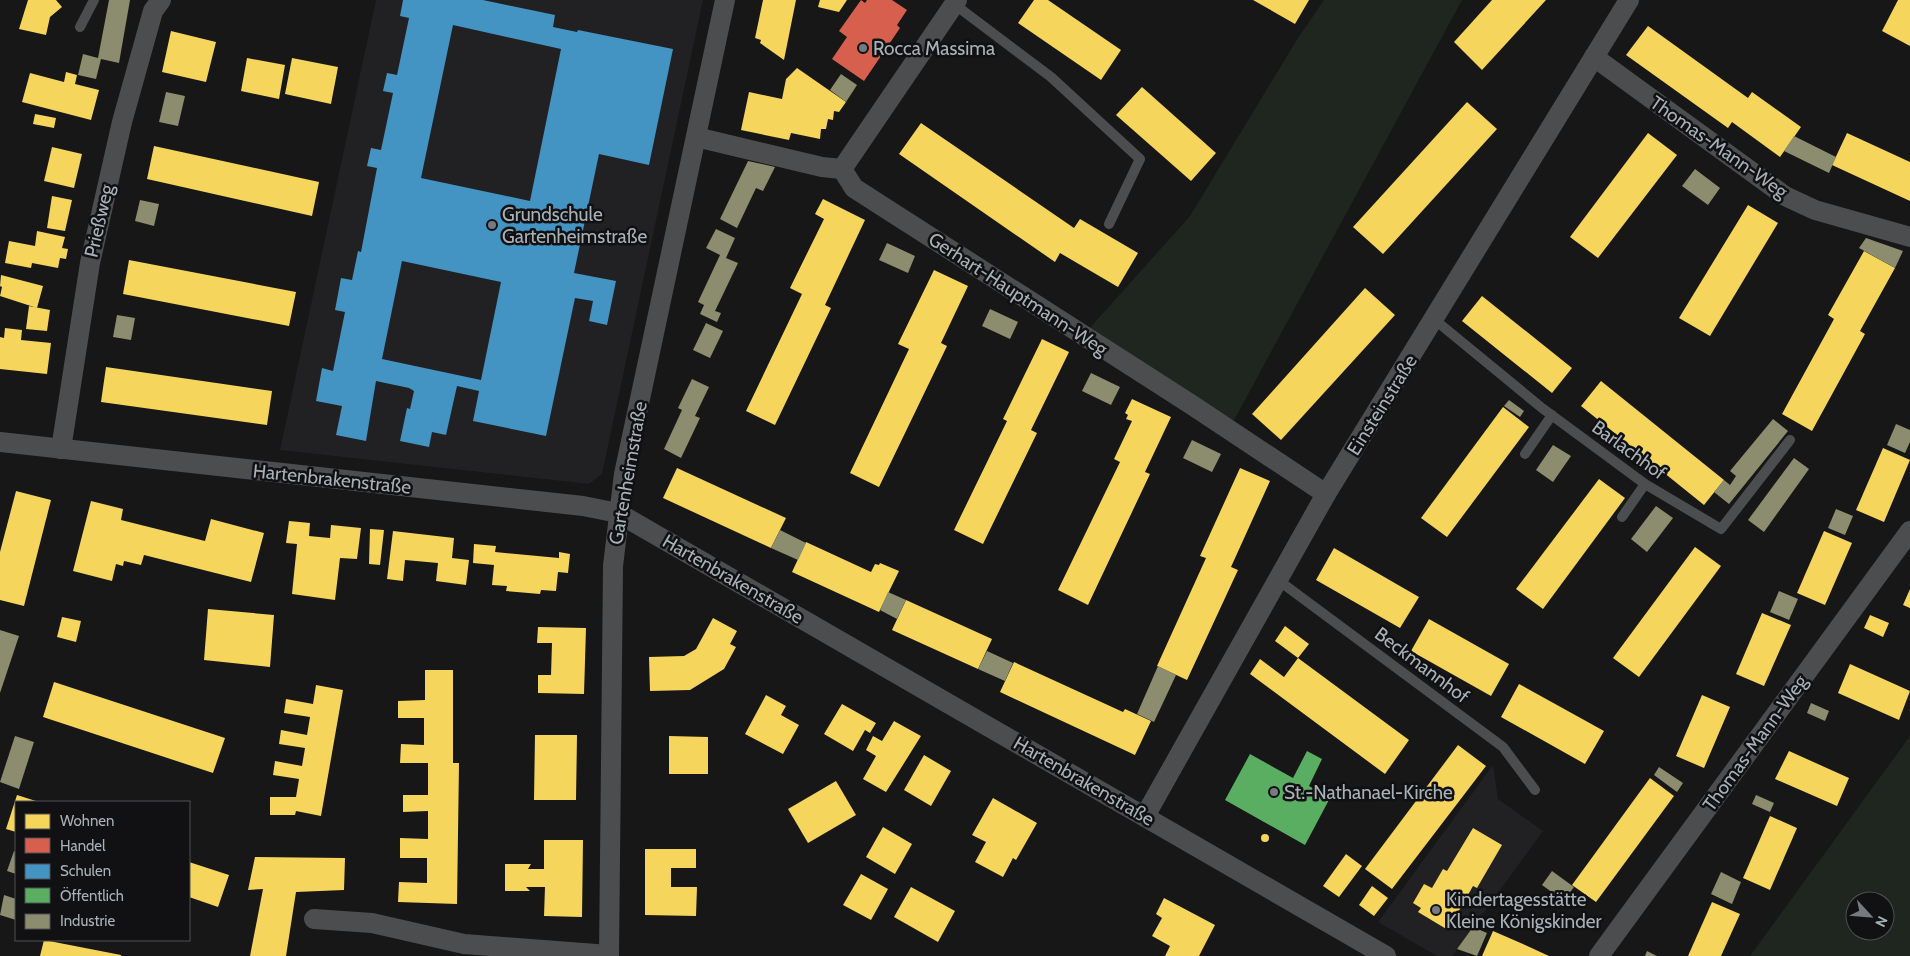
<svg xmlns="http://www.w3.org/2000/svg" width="1910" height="956" font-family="Cabin,sans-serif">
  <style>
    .built { fill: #212123 }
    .green { fill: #1f251f; fill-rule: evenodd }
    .homes { fill: #f6d55c }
    .shops { fill: #d6604d }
    .schools { fill: #4393c3; fill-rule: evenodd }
    .public { fill: #5aae61 }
    .industry { fill: #8c8c6e }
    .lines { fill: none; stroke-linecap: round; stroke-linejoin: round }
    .lane { stroke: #4b4d4f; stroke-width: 10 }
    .street { stroke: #4b4d4f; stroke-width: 20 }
    .poi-dot { fill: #757b7f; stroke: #111113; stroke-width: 2 }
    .labels { text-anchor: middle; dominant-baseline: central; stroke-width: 5; stroke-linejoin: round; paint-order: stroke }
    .poi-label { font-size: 19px; fill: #a8b1b7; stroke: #111113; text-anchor: start }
    .street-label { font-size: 19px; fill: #a8b1b7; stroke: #111113 }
  </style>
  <rect width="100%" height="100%" fill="#171717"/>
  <g class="built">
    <path d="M376,0H703L602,474L589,484L280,450Z"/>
    <path d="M1493,765L1498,799L1543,831L1452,956H1437L1378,922Z"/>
  </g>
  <g class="green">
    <path d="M1324,0H1462L1233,422L1088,330L1190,216L1298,38Z"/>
    <path d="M1910,736V956H1750ZM1855,901H1885V931H1855Z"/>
  </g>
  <g class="homes">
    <path d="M28,0H56L62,7L50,17L46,35L19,29Z"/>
    <path d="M763,0H796L784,60L760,43L761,40L755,38Z"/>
    <path d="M820,0H847L839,12L818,7Z"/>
    <path d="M1034,0H1048L1121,50L1101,80L1018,23Z"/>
    <path d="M1253,0H1309L1295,24Z"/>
    <path d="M1492,0H1546L1482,70L1454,42Z"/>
    <path d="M1898,0H1910V46L1882,31Z"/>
    <path d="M1648,26L1748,98L1752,92L1801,127L1780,157L1732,122L1728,128L1626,55Z"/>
    <path d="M171,31L216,42L206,82L162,72Z"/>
    <path d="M247,58L285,65L279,99L241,91Z"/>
    <path d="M292,58L338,67L331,104L285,94Z"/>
    <path d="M797,68L846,102L839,112L834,111L833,120L828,119L826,129H821L820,139L791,133L789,140L741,130L749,92L782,99L786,79Z"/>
    <path d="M66,72L77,75L75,84L99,90L91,120L22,102L30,73L64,82Z"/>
    <path d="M1142,87L1216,153L1191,181L1116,115Z"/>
    <path d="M1467,102L1497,129L1383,254L1353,227Z"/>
    <path d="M35,114L56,118L54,128L33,124Z"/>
    <path d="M921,123L1074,228L1080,219L1138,253L1118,287L1060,253L1055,262L899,154Z"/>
    <path d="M1648,133L1677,155L1598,258L1570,237Z"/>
    <path d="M1847,133L1910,162V201L1832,165Z"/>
    <path d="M154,146L319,182L312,216L147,179Z"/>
    <path d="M52,147L82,154L74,188L44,181Z"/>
    <path d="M52,196L72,200L65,231L47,228Z"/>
    <path d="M823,199L865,220L825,305L831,308L775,425L746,411L802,294L790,288L824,219L815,214Z"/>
    <path d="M1748,205L1778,223L1710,336L1679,318Z"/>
    <path d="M37,231L65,237L62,248L68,249L66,259L60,258L58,268L32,263L31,268L5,263L9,241L35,246Z"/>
    <path d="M1864,251L1895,268L1860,331L1865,334L1812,431L1782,414L1834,319L1828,315Z"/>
    <path d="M129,260L296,292L289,326L123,294Z"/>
    <path d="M934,270L968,286L941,343L947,346L879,487L850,473L909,349L898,344Z"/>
    <path d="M1,275L43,286L37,308L0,296L2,287L0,286Z"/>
    <path d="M1365,288L1395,315L1281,440L1252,414Z"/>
    <path d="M1482,296L1572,368L1552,393L1462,321Z"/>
    <path d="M29,306L50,310L47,331L26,329Z"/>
    <path d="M5,328L22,330L21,340L51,343L47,374L0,369V337L4,338Z"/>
    <path d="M1042,339L1069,352L1031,430L1037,433L983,544L954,530L1007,421L1003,419Z"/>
    <path d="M106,367L272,391L267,425L101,402Z"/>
    <path d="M1601,381L1724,480L1704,505L1581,406Z"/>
    <path d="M1132,399L1171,417L1145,472L1150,474L1088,605L1058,590L1120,462L1114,459L1132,421L1126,419L1128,415L1125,413Z"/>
    <path d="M1503,407L1529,427L1447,537L1421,518Z"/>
    <path d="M1883,448L1910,460L1884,522L1856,510Z"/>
    <path d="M677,468L786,518L771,548L663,498Z"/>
    <path d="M1240,468L1270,481L1231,567L1238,570L1187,680L1157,666L1206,558L1200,556Z"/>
    <path d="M1599,479L1625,498L1543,609L1516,589Z"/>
    <path d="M16,491L51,500L24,606L0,600V552Z"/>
    <path d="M91,501L123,509L121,520L205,541L211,519L264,533L251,582L144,555L141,565L124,561L123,566L116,564L112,581L73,571Z"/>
    <path d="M289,521L310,523L309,536L330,538L331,525L361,528L357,559L340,558L335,600L292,594L297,544L286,543Z"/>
    <path d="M370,529L384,530L380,565L369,564Z"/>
    <path d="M393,531L454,538L452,558L469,560L466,585L436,581L438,563L405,560L403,581L387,579Z"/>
    <path d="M1824,531L1852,543L1825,605L1797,593Z"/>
    <path d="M806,542L871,572L875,564L879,565L880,563L899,571L879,612L792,572Z"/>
    <path d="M474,544L496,546L495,552L559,558V552L570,554L568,573L558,572L556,591L541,590L540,594L506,591L507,586L492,585L494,565L473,563Z"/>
    <path d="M1695,547L1721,566L1639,677L1613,658Z"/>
    <path d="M1334,548L1419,597L1400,628L1316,580Z"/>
    <path d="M1910,589V608L1903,605Z"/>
    <path d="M906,600L992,639L978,669L892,630Z"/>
    <path d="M208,609L274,615L270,667L204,660Z"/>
    <path d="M1762,613L1791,625L1764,686L1736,674Z"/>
    <path d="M1870,615L1889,623L1883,637L1864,628Z"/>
    <path d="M62,617L81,621L76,642L57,637Z"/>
    <path d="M713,618L737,631L730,644L736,647L724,669L690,690L650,691L649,657L684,656L696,649Z"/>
    <path d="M1429,619L1509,664L1491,696L1411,651Z"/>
    <path d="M1285,626L1309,644L1298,658L1275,641Z"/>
    <path d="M538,627L586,628L584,694L538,693V675H551L552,643H537Z"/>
    <path d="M1298,658L1409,740L1385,774L1250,674L1260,659L1284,677Z"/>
    <path d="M1014,662L1123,712L1125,709L1151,721L1135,755L1000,692Z"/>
    <path d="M1850,664L1910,691L1899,720L1838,693Z"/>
    <path d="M425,670H453V763H459L457,904L398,902L399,882L427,883V858H400V838L428,839V811L403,812V795H428V763H400L401,744L424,745V718H398V701L425,700Z"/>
    <path d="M54,682L225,738L213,773L43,717Z"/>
    <path d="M1519,684L1604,731L1585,764L1501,717Z"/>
    <path d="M316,685L343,690L321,816L296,811L295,815H270V797H296L299,779L273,775L275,761L302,766L305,748L279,744L281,730L307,735L310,717L284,713L286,699L313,704Z"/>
    <path d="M766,695L786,706L781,715L799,725L783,754L745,734Z"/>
    <path d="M1702,695L1730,707L1704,768L1676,756Z"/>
    <path d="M842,704L876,723L870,733L865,730L853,751L824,734Z"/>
    <path d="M894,721L921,736L886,792L863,779L876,756L866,750L873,736L882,741Z"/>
    <path d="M535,735H577L576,800H534Z"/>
    <path d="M669,736L708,737V774H669Z"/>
    <path d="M1458,745L1486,766L1392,889L1365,869Z"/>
    <path d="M1789,751L1849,778L1837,806L1775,779Z"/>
    <path d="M924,755L951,771L931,806L904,790Z"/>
    <path d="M1650,778L1674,796L1596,902L1572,885Z"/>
    <path d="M836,781L856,815L808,843L788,809Z"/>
    <path d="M17,795L39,802H16V832L6,829Z"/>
    <path d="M993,798L1037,823L1016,860L1013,858L1003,877L975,862L986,842L972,835Z"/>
    <path d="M1770,816L1797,828L1770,890L1743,878Z"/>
    <path d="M883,827L912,844L895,874L866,857Z"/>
    <path d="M1473,828L1502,845L1477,888L1473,886L1448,930L1418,912L1421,908L1413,903L1424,884L1432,888L1443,869L1447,871Z"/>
    <circle cx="1265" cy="838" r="4"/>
    <path d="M544,840H583L582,917L544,916L545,887H526L530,891H505V864H531L528,869H544Z"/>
    <path d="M645,849H696V868H671V887H697L696,916L645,915Z"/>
    <path d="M1346,854L1362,866L1339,897L1323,886Z"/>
    <path d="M255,857L345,858L344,890L296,892L286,956H250L263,889L248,890Z"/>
    <path d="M189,862L229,875L218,907L189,897Z"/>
    <path d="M861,874L888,889L871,920L843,905Z"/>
    <path d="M1372,886L1388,898L1374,916L1359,905Z"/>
    <path d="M911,887L955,911L938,942L894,917Z"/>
    <path d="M1164,898L1215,925L1199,956H1165L1170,946L1152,936L1162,918L1156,914Z"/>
    <path d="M1712,902L1740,914L1721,956H1688Z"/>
    <path d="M1493,931L1523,944L1549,956H1482Z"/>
    <path d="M44,940L121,955V956H40Z"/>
  </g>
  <path class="shops" d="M861,0L865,3L867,0H892L907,10L897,25L900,28L864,81L832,59L847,37L839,31Z"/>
  <path class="schools" d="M403,0H483L555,15L553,27L577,32L578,30L673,49L649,165L599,154L574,273L616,281L607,325L589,321L593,301L575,298L546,436L473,421L479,391L457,386L446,435L432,432L429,447L400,441L407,408L410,409L414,391L409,388L376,381L366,441L336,435L342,406L316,401L322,368L333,371L345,312L335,310L341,278L352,280L358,251L361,252L377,168L367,166L371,148L381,150L393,93L383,91L387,73L397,75L409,18L400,16ZM453,25L561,49L530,201L421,178ZM402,261L501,282L481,380L382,359Z"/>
  <path class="public" d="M1307,751L1322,759L1309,786L1330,798L1305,845L1225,800L1250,754L1293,778Z"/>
  <g class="industry">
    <path d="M109,0H130L119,63L101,59L96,79L78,75L83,54L98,58Z"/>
    <path d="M841,74L857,85L846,102L830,90Z"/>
    <path d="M166,92L185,96L178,126L159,122Z"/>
    <path d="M1794,136L1836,157L1829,173L1784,151Z"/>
    <path d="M748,161L775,167L763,191L756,188L737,228L720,219Z"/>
    <path d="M1695,169L1720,188L1708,205L1682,186Z"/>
    <path d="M140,200L159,204L154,226L135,221Z"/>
    <path d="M716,229L735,238L726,258L738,263L715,311L721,313L717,322L700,314L704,305L698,302L720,255L706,248Z"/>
    <path d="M1866,238L1903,251L1895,268L1859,248Z"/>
    <path d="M887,243L915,256L908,273L879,260Z"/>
    <path d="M990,309L1018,322L1010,339L982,326Z"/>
    <path d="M117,315L135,318L131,340L113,337Z"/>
    <path d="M706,323L723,331L710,358L693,350Z"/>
    <path d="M1091,373L1120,387L1111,405L1082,391Z"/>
    <path d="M692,379L709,387L695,416L700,418L681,458L664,449L682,410L678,408Z"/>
    <path d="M1509,400L1524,411L1520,417L1504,406Z"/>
    <path d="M1773,419L1788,431L1729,504L1714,492L1724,480L1730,485L1736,476L1730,471Z"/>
    <path d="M1896,424L1910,430V442L1905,453L1887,445Z"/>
    <path d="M1192,440L1221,454L1212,472L1183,458Z"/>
    <path d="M1553,445L1571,456L1553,482L1536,470Z"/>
    <path d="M1794,458L1809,469L1764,532L1748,520Z"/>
    <path d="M1656,506L1673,518L1647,552L1631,539Z"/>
    <path d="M1836,509L1853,516L1845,535L1828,528Z"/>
    <path d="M780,530L806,543L798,560L771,548Z"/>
    <path d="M1779,591L1798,599L1789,620L1770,612Z"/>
    <path d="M888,592L906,600L897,619L880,610Z"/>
    <path d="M0,630L19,636L0,693Z"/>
    <path d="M987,651L1013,663L1005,681L978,669Z"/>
    <path d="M1158,666L1176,675L1154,722L1137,714Z"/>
    <path d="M1811,703L1829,711L1825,721L1807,713Z"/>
    <path d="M15,736L34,742L19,789L0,782Z"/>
    <path d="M1659,767L1683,783L1677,792L1654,775Z"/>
    <path d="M1756,795L1774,803L1770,812L1752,804Z"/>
    <path d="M14,851L16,852V874L7,871Z"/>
    <path d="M1552,871L1574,887L1564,901L1542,885Z"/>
    <path d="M1721,872L1741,882L1732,904L1711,894Z"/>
    <path d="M4,895L16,899V920L0,915Z"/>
    <path d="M1473,927L1487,933L1477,956L1457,949Z"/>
    <path d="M1647,951L1657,956H1645Z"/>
  </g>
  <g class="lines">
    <g class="lane">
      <path d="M954,4L1051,77L1140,159L1109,224"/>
      <path d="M80,27L94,0"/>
      <path d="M1435,320L1542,408L1645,484L1721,529L1790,440"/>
      <path d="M1525,454L1552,415"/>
      <path d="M1622,517L1645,484"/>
      <path d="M1278,580L1503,747L1535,790"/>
    </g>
    <g class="street">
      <path d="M1594,57L1785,196L1815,210L1910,237"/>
      <path d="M696,137L822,167L842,169"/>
      <path d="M842,169L854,188L1192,405L1326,494"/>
      <path d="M842,169L957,0"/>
      <path d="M0,442L583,506L618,513L1386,956"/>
      <path d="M61,449L90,263L122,122L153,11L161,0"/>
      <path d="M1145,816L1326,494L1629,0"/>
      <path d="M314,919L372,923L464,944L609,955"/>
      <path d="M609,956L613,566L624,474L725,0"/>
      <path d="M1599,956L1910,531"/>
    </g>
  </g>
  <g class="poi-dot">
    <circle cx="863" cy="48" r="5"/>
    <circle cx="492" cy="225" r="5"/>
    <circle cx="1274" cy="792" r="5"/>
    <circle cx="1436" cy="910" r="5"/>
  </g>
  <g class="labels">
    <g class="poi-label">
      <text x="873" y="48">Rocca Massima</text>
      <text x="502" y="214">Grundschule<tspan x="502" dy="22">Gartenheimstraße</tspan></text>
      <text x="1284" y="792">St.-Nathanael-Kirche</text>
      <text x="1446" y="899">Kindertagesstätte<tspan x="1446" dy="22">Kleine Königskinder</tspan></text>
    </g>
    <g class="street-label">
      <text transform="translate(1719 147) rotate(35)">Thomas-Mann-Weg</text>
      <text transform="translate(99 221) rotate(-77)">Prießweg</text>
      <text transform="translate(1018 294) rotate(33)">Gerhart-Hauptmann-Weg</text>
      <text transform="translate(1382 405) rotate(-58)">Einsteinstraße</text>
      <text transform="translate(1629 450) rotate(36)">Barlachhof</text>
      <text transform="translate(628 473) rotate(-80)">Gartenheimstraße</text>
      <text transform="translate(332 479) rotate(6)">Hartenbrakenstraße</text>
      <text transform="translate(733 579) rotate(30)">Hartenbrakenstraße</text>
      <text transform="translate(1422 665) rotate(37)">Beckmannhof</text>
      <text transform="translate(1755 743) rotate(-54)">Thomas-Mann-Weg</text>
      <text transform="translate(1084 781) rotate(30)">Hartenbrakenstraße</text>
    </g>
  </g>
  <rect x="15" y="801" width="175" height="140" fill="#111113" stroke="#4d5155"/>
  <rect x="25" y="814" width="25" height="15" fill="#f6d55c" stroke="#4d5155"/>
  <text x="60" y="826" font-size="15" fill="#a8b1b7">Wohnen</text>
  <rect x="25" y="838" width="25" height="15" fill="#d6604d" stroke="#4d5155"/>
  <text x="60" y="851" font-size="15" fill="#a8b1b7">Handel</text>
  <rect x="25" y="864" width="25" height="15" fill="#4393c3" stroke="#4d5155"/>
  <text x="60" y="876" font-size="15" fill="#a8b1b7">Schulen</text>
  <rect x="25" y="888" width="25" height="15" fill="#5aae61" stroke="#4d5155"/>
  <text x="60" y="901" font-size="15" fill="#a8b1b7">Öffentlich</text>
  <rect x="25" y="914" width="25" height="15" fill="#8c8c6e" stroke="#4d5155"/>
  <text x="60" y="926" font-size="15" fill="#a8b1b7">Industrie</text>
  <g transform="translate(1870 916) rotate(116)"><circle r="24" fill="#111113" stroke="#4d5155"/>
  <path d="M0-4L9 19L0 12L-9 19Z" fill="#757b7f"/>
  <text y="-8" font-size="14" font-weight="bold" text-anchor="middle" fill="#a8b1b7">N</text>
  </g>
</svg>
